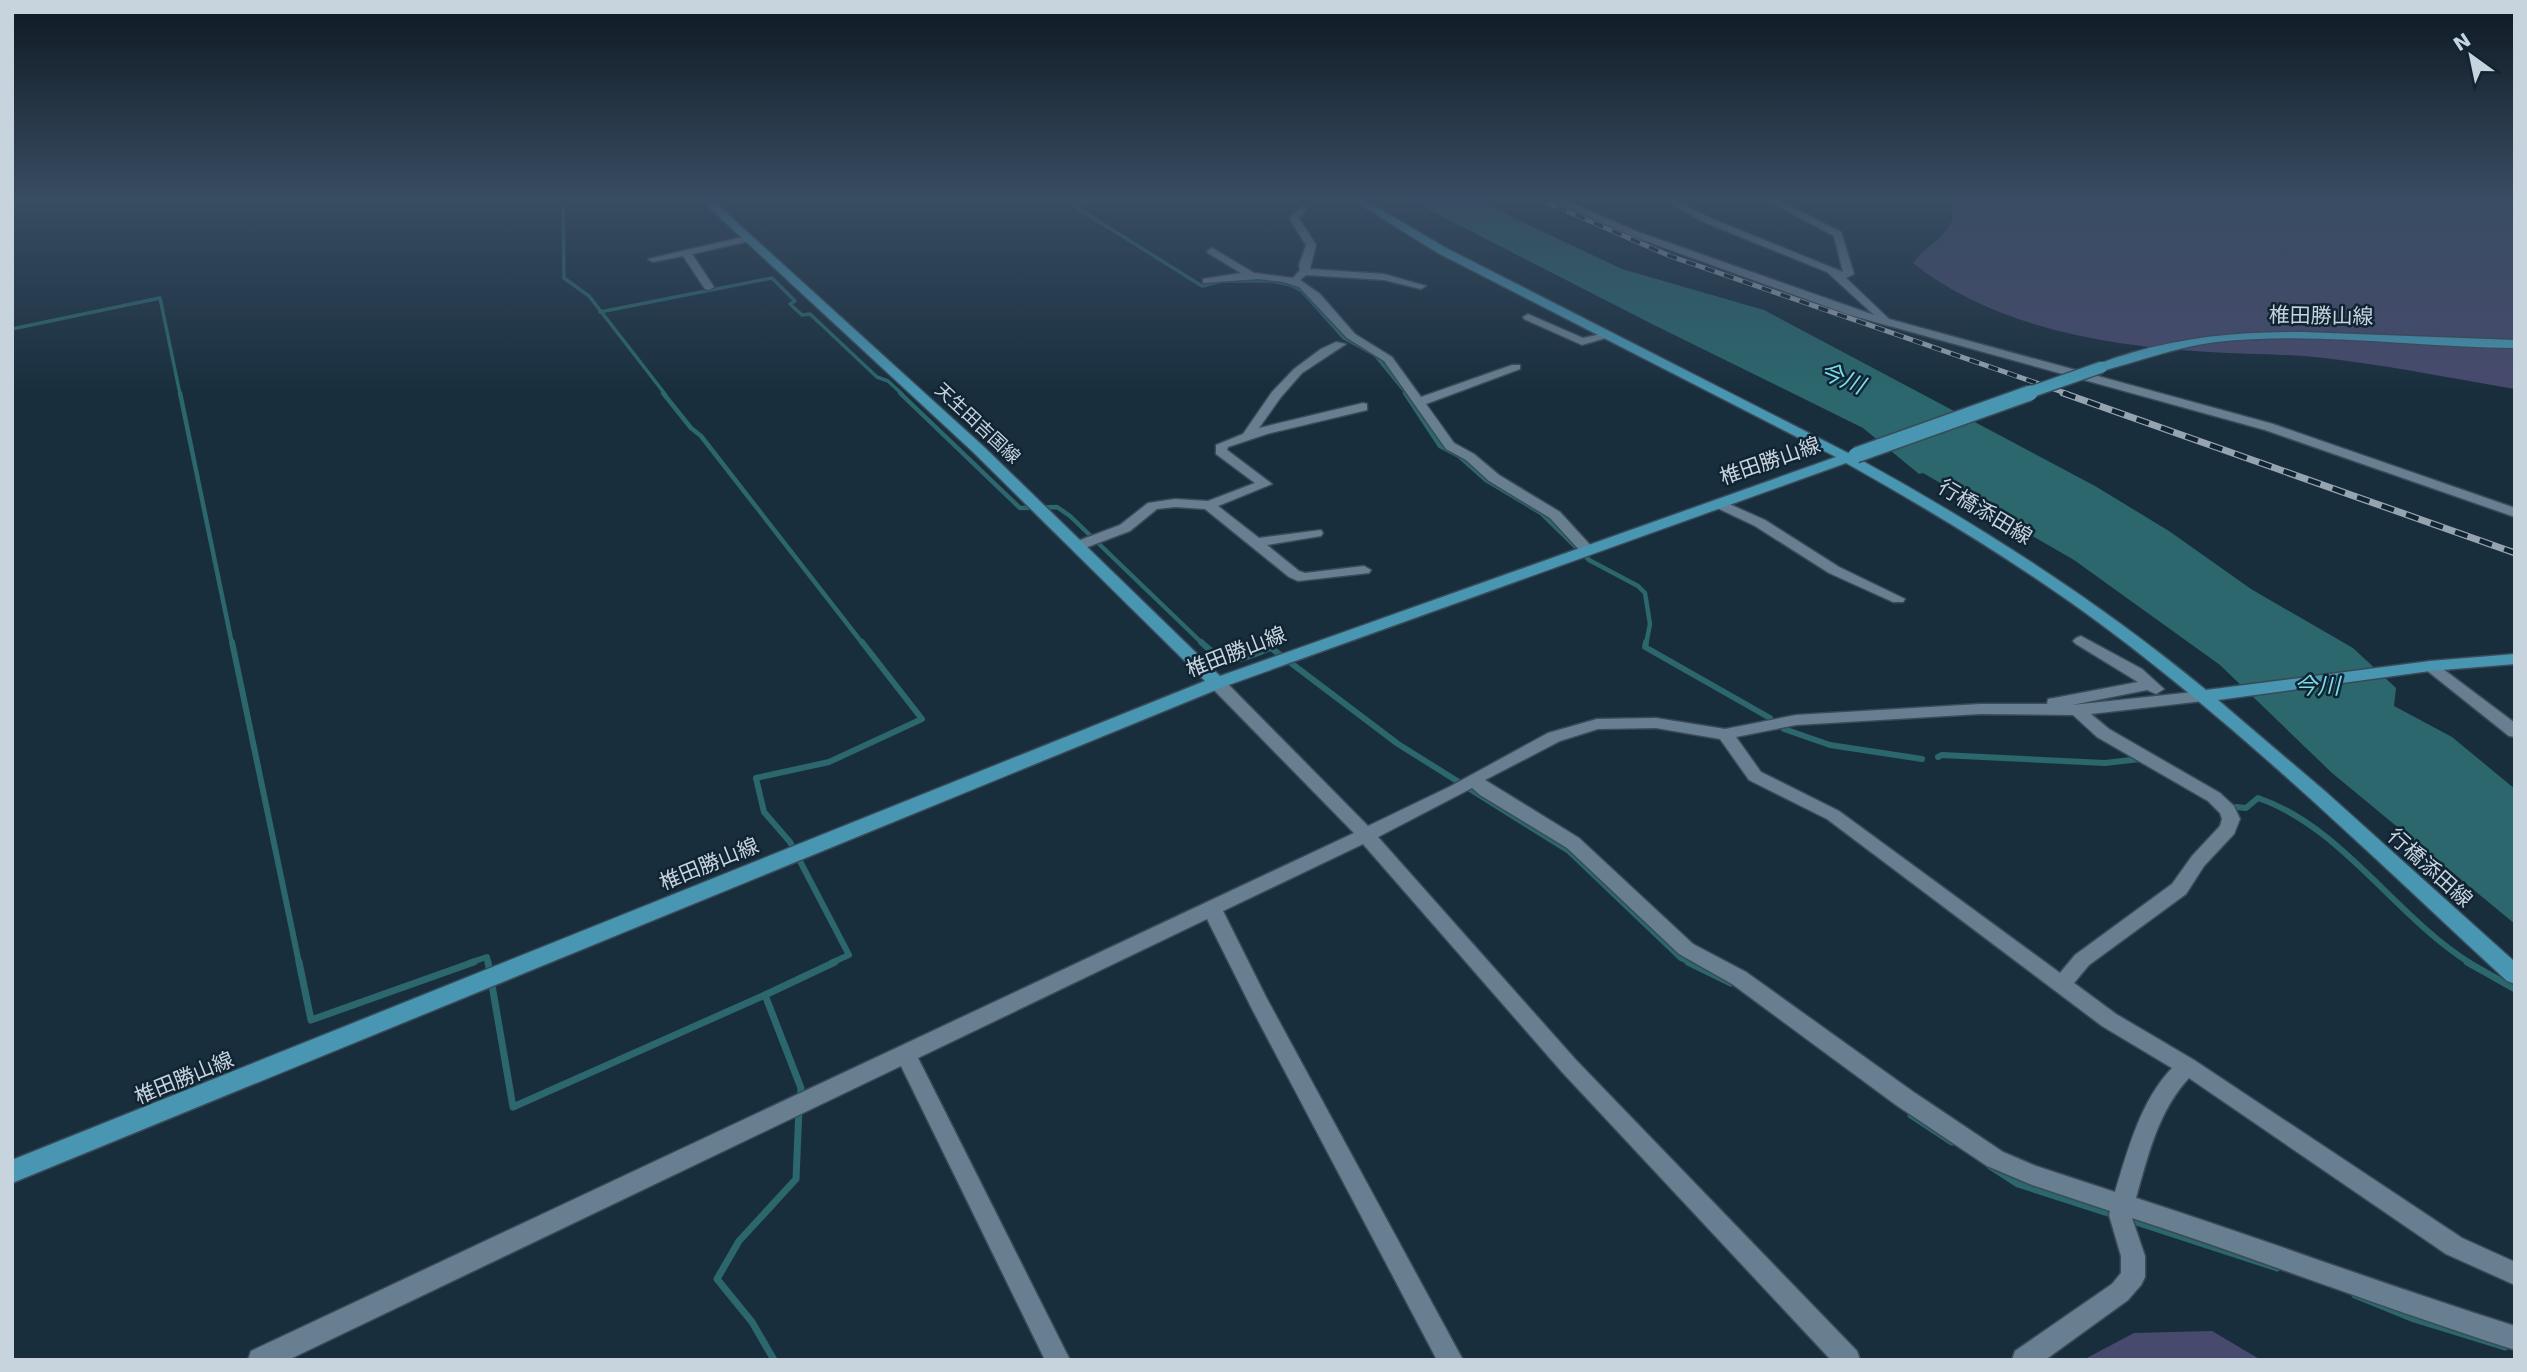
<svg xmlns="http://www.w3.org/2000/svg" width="2527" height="1372" font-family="'DejaVu Sans','Noto Sans JP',sans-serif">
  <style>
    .green { fill: #484a6d }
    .water { fill: #2b676d }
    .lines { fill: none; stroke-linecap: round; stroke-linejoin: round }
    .stream-far3 { stroke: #2b676d; stroke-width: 3.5 }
    .stream-far2 { stroke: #2b676d; stroke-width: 4.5 }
    .stream-far1 { stroke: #2b676d; stroke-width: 6 }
    .stream { stroke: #2b676d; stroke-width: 7 }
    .minor-casing { stroke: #3a4b58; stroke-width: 3 }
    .major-casing { stroke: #3a4b58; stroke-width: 3 }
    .minor { fill: #687f91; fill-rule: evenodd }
    .major { fill: #4896b2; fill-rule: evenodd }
    .rail-far1-casing { stroke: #95a4af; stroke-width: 5 }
    .rail-casing { stroke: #95a4af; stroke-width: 7 }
    .rail-far1 { stroke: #102433; stroke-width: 3.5; stroke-dasharray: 10; stroke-linecap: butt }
    .rail { stroke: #102433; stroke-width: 4.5; stroke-dasharray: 13; stroke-linecap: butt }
    .major-bridge-far1-casing { stroke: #3a4b58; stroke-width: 14; stroke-linecap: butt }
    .major-bridge-casing { stroke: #3a4b58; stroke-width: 18; stroke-linecap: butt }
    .major-bridge-far1 { stroke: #4896b2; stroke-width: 11 }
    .major-bridge { stroke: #4896b2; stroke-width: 15 }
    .labels { text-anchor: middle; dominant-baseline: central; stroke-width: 5; stroke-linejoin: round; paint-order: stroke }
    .far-street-label { font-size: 18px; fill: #c7d3dd; stroke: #102433 }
    .street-label { font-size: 21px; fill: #c7d3dd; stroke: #102433 }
    .water-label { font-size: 23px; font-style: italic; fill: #7bdce5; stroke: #102433 }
  </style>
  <rect width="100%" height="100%" fill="#192e3d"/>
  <g class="green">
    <path d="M1945,199H2515V389C2449,378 2382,364 2315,357C2280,354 2244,354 2209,352C2109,346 1994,328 1913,263C1924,247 1951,235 1953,215C1953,211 1952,207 1952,203Z"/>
    <path d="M2212,1331L2261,1360H2083L2134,1333Z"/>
  </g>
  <path class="water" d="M1408,199H1474L1622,269L1764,310L2095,486L2169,531L2251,589L2353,648L2396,688L2394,706L2452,737L2515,789V924L2332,773L2220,665L2074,560L1923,473L1919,474L1863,428L1654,325Z"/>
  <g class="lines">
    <g class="stream-far3">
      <path d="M563,199L564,278L589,296L665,394"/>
      <path d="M1063,199L1202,286L1222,281H1272L1291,285L1302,291L1344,338L1375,355L1407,394"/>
      <path d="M600,312L772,278L795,301L790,304L802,315L810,314L877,377L888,381L902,394"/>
      <path d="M12,329L160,298L180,394"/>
    </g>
    <g class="stream-far2">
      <path d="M180,393L232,644"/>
      <path d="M663,393L691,428L701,436L863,644"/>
      <path d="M900,393L1020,508L1057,507L1070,516L1203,644"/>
      <path d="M1405,393L1440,446L1459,456L1486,480L1541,513L1589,560L1638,586L1645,593L1650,624L1646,644"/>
    </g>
    <g class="stream-far1">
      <path d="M232,642L299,963"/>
      <path d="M1201,642C1229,669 1238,660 1271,648L1398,744L1569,851L1681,958L1692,963"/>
      <path d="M1646,642L1645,647L1770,718"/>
      <path d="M1784,729L1830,745L1922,759"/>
      <path d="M1938,757L1942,755L2105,763L2140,759"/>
      <path d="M2236,807L2246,808L2258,798C2341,826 2396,917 2470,963"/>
      <path d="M469,963L487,957L488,963"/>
      <path d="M831,963L849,955L790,842L764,812L756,778L829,762L922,719L862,642"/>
    </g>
    <g class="stream">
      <path d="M299,962L311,1020L474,962"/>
      <path d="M488,962L513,1107L765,995L801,1088L800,1099"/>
      <path d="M1688,962L1731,983"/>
      <path d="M2467,962L2515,989"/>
      <path d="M765,995L835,962"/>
      <path d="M1911,1115L1952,1142"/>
      <path d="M1990,1166L2018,1184L2114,1215"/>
      <path d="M2127,1219L2277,1268"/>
      <path d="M2355,1295L2414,1319L2505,1347"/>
      <path d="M774,1360L752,1322L717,1279L739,1241L796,1179L799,1108"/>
    </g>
    <g class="minor-casing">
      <g id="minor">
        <path d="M1098,199L1080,205L1075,202L1081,199Z"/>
        <path d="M1549,199H1562L1638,232L1874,315L1827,272L1704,222L1662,199H1674L1710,218L1843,272L1834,236L1765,199H1777L1841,232L1854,274L1846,278L1889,319L2273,424L2515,508V517L2265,430L1850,315L1632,236Z"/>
        <path d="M1302,206L1307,209L1299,218L1316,245L1310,269L1384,274L1426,286L1421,289L1384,280L1306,275L1300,280L1320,294L1355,334L1392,357L1421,397L1512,365H1520V369L1426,404L1454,443L1474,454L1499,475L1560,512L1592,547L1594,550L1592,553H1582L1550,518L1489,481L1466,460L1446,449L1384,361L1347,338L1299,287L1283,282L1259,279L1203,283V279L1241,273L1208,253L1207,251L1212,248L1254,273L1293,278L1300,270L1299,265L1306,245L1289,218Z"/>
        <path d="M747,236L750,237V241L692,254L714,287L709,290L705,289L683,256L653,262L648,259Z"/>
        <path d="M1528,314L1583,338L1610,332L1616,335L1582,345L1524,319L1523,317Z"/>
        <path d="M1336,342L1346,344L1302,373L1281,397L1259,428L1363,403L1367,404V410L1267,434L1228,447L1227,450L1272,484L1218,506L1259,538L1321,530L1323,533L1321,536L1267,545L1299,571L1305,573L1364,566L1371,570L1369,573L1298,581L1289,577L1205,509L1175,507L1157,509L1130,531L1085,548H1075L1073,545L1075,542L1120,525L1148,503L1175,499L1208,501L1255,483L1216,454V445L1243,434L1272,392L1294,369L1321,349Z"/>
        <path d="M1718,499L1765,520L1839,567L1905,599L1903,602H1893L1829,573L1755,526L1713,506L1711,503Z"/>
        <path d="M2081,636L2142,669L2164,689L2156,694L2147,690L2072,705L2203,691L2209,692L2211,696L2209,700L2203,701L2091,714L2109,729L2220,793L2234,806L2240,819L2234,834L2204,866L2186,894L2089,965L2074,983L2116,1014L2194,1060L2462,1238L2515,1262V1285L2446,1254L2189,1078C2158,1111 2148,1156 2136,1198C2263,1239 2388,1286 2515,1326V1350C2386,1309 2261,1260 2132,1218L2145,1256V1277L2141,1285L2128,1300L2045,1360H2012L2015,1351L2112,1284L2121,1273V1256L2109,1215L2110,1211L2032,1185L1987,1166L1896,1105L1732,984L1679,954L1567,848L1480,795L1472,788L1378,837L1576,1060L1857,1351L1860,1360H1831L1562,1072L1363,844L1223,911L1266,997L1463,1360H1437L1252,1009L1207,919L918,1058L1070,1360H1045L901,1066L288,1360H248L251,1351L1354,833L1211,687L1209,683L1211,679H1223L1368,826L1451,786L1548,733L1597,719L1656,718L1725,729L1796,715L1980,704H2047L2048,699L2054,698L2138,682L2076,644L2073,641L2076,638ZM1980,714L2073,715L2097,737L2208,801L2220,813L2222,819L2220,826L2192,856L2172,884L2075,955L2060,973L1839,811L1761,772L1736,737L1796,725ZM1656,728L1720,739L1749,780L1827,819L2102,1026L2172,1068C2141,1100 2128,1149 2115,1192L2036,1166L2003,1152L1912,1091L1746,972L1693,944L1579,838L1485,780L1560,741L1598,729Z"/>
        <path d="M2430,661L2435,663L2515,723V737L2509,736L2425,669L2422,666L2425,663Z"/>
      </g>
    </g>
    <g class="major-casing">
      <g id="major">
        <path d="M700,199H711L983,446L1220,676L1836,457L1438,253L1351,199H1363L1446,248L1848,453L1861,452L1863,455L1859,459C1981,526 2098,601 2206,690L2430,661L2515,654V664L2430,671L2218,700L2326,792L2515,962V984L2507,981C2378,862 2251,737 2110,631C2026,568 1937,514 1846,463L1223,687L12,1183V1160L1205,681L973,452Z"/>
        <path d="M2303,332L2515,340V348C2416,347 2314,331 2216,342C2176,347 2140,361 2102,371L2096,367C2104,360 2119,357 2131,353C2188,336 2243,332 2303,332Z"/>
      </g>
    </g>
    <use href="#minor" class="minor"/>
    <use href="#major" class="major"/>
    <g class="rail-far1-casing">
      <path id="rail-far1" d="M1539,199L1670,256L2068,394"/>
    </g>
    <g class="rail-casing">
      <path id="rail" d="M2063,393L2515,553"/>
    </g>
    <use href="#rail-far1" class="rail-far1"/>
    <use href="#rail" class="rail"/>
    <g class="major-bridge-far1-casing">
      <path id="major-bridge-far1" d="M2025,394L2102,367"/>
    </g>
    <g class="major-bridge-casing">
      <path id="major-bridge" d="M1856,455L2030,393"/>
    </g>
    <use href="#major-bridge-far1" class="major-bridge-far1"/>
    <use href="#major-bridge" class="major-bridge"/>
  </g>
  <linearGradient id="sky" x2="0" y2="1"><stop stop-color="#0e1922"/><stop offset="0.51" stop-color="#384c62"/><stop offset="1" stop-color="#384c62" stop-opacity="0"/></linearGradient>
  <rect width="2527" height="391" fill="url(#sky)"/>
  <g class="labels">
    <g class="far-street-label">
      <text transform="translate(978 423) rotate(43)">天生田吉国線</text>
    </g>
    <g class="street-label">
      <text transform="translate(2321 316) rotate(1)">椎田勝山線</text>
      <text transform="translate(1770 461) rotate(-19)">椎田勝山線</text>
      <text transform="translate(1985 512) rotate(31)">行橋添田線</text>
      <text transform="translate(1236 652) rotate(-21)">椎田勝山線</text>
      <text transform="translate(709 864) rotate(-22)">椎田勝山線</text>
      <text transform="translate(2430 868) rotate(42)">行橋添田線</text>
      <text transform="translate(184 1078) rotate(-22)">椎田勝山線</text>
    </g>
    <g class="water-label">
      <text transform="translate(1842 378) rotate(22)">今川</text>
      <text x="2317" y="686">今川</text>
    </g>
  </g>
  <rect width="2527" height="1372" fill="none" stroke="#c7d3dd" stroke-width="28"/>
  <g transform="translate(2471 56) rotate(327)" stroke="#102433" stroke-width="5" paint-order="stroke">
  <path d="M0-5L12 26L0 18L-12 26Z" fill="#c7d3dd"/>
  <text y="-10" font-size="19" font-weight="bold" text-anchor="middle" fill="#c7d3dd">N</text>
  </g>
</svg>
